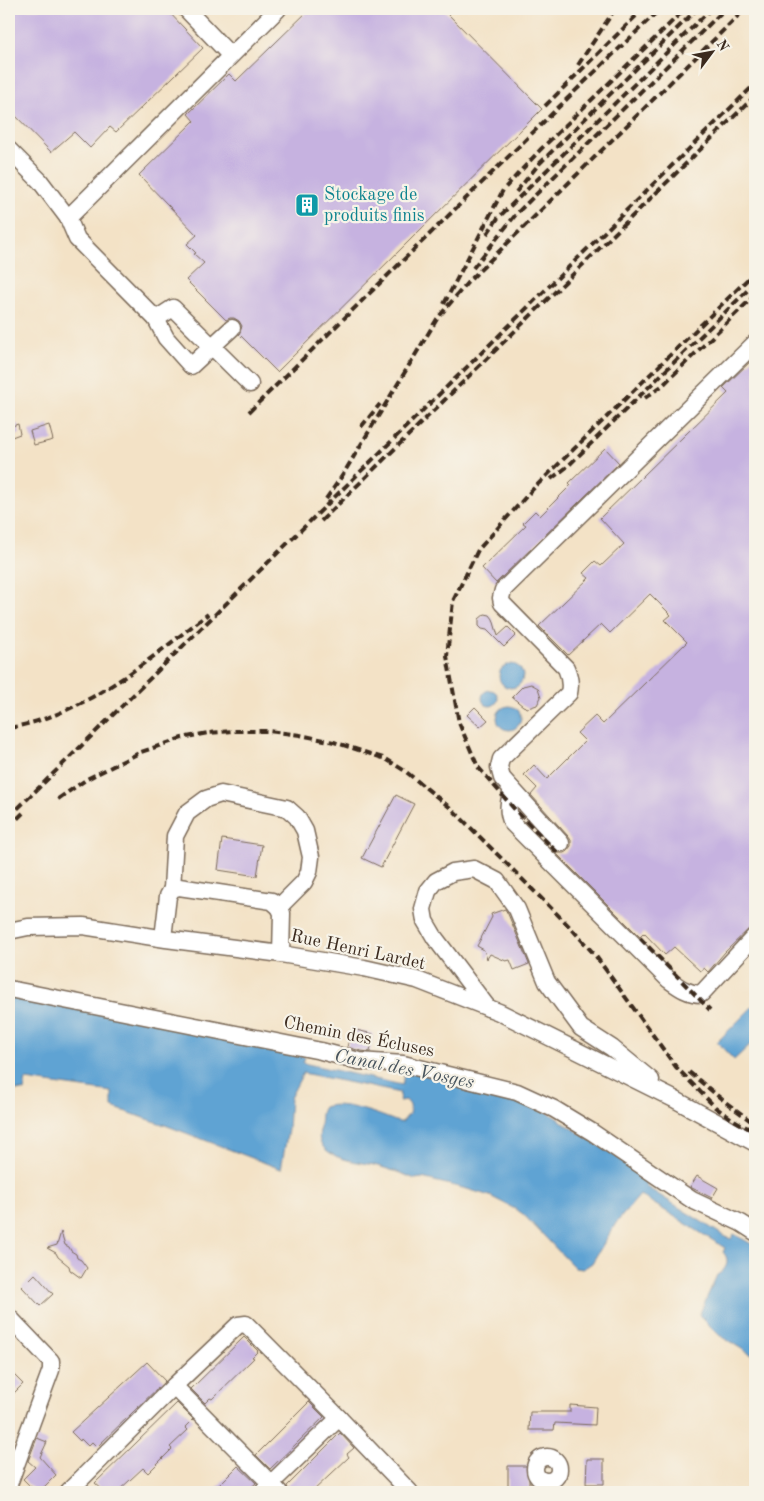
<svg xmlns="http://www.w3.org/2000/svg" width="764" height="1501" font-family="'Old Standard TT',serif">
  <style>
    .water { fill: #5fa3d3; stroke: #4d6678 }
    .building { fill: #c6b2e0 }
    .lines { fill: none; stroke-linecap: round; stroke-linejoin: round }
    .minor-casing { stroke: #7b6a59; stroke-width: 19 }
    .minor { stroke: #fff; stroke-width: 16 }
    .rail { stroke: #3b2a1e; stroke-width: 4; stroke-dasharray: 8 4; stroke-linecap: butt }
    .labels { text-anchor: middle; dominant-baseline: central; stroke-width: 4.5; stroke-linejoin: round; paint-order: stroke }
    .culture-label { font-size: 18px; fill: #0d838f; stroke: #f7f3e8; text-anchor: start }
    .street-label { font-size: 18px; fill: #3b2a1e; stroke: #f7f3e8 }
    .water-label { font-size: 19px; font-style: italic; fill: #48545d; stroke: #f7f3e8 }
  </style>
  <rect width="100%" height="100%" fill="#f7f3e8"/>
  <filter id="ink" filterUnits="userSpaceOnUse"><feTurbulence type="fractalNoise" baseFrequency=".02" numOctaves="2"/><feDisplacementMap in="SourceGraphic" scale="10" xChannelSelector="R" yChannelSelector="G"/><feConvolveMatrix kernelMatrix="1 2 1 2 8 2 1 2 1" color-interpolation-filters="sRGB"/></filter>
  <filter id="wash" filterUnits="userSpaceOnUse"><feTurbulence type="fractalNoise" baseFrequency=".0096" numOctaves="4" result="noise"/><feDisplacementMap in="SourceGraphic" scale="20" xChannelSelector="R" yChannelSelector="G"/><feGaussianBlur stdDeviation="1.12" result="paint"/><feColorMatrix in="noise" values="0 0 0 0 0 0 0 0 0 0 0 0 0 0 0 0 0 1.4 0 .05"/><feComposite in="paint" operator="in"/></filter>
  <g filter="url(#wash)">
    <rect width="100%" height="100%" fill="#f3e2c6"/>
    <g class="water">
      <circle cx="511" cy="676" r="12"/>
      <circle cx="490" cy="698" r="8"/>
      <circle cx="509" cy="718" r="12"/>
      <path d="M9,995L229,1036L305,1057L303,1063L402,1085L405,1070L525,1102L549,1113L650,1179L645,1186L653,1191L724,1236L731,1239L734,1234L755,1246V1357L719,1335L699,1315L717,1275C726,1270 731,1261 723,1252L725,1248L640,1195L616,1223L592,1263L583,1269L575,1268L571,1264L523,1214L517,1210L490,1196L467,1189L422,1178L415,1179C402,1173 388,1169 374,1165C358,1162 331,1160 321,1144C318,1139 320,1132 320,1125C321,1118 320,1112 324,1107C342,1100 381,1115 398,1122H402L410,1113V1105L406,1100L399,1101L400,1093L303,1073L290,1098L288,1130L281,1169L165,1125L112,1107V1092L26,1080L24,1091L9,1089Z"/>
      <path d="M755,1004V1040L734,1060L717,1042Z"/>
    </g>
    <g id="blocks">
      <g class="building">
        <path d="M9,9H166L203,48L116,132L110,127L90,148L74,132L51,152L9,109Z"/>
        <path d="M310,9H443L542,109L277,372L239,334L242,326L239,321L234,318H230L226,320L186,280L204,263L194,254L196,253L187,244L197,235L139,175L194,121L188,114L229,74L236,81Z"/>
        <path d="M755,357V923L725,952L708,972L704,968L700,971L674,947L665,955L644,933L640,937L556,853H564L567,851L571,846V840L568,836L531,795L537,788L524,775L534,765L547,779L585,741L577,733L595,716L603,724L687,642L665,620L671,615L650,594L610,633L601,624L568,655L539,626L589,578L583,573L595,561L601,566L624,544L600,518L728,393L723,388Z"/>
        <path d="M18,424L20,434L9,438V427Z"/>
        <path d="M49,425L53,440L34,445L30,431Z"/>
        <path d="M605,448L619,463L496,583L482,568L526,525L523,523L535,511L540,516L571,485L569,483Z"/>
        <path d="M485,614L490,615L493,619L498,636L508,627L516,635L504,647L487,630L482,629L479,626V619Z"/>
        <path d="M531,684L538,688L541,697L537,705L528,708L523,706L512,697L523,686Z"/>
        <path d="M475,707L488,720L480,727L467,715Z"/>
        <path d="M396,795L414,804L381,867L362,858Z"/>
        <path d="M222,839L262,845L257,876L218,870Z"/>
        <path d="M505,909L508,914L529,964L514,970L510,960L506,961L490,954L487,959L484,950L477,946L492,917L491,914Z"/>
        <path d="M352,1029L373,1034L370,1052L361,1051L347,1047Z"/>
        <path d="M697,1176L718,1188L712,1198L690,1187Z"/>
        <path d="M61,1232L65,1245L69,1247L71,1251L76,1254L77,1258L81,1260L87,1268L81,1278L70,1270L69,1266L58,1257L56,1253L47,1248L57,1245Z"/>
        <path d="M35,1274L53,1294L40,1306L22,1287Z"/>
        <path d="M244,1337L258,1351L252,1357L254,1358L212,1399L210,1398L205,1403L191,1389Z"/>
        <path d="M147,1362L165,1381L97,1447L92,1442L88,1446L81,1439L80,1441L71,1432Z"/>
        <path d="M9,1370L23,1384L9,1398Z"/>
        <path d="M309,1402L324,1417L270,1469L256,1455Z"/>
        <path d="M177,1403L193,1419L185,1427L188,1430L170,1447L172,1449L148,1473L143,1468L117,1492H105L95,1483Z"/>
        <path d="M570,1405L596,1407L595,1425L555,1423L554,1430H529L530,1412H570Z"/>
        <path d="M340,1433L354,1448L347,1454L349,1457L312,1492H289L287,1486Z"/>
        <path d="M37,1438L47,1442L40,1457L56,1475L39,1492H36L23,1479L35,1467L28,1461Z"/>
        <path d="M587,1459H604V1484H586Z"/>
        <path d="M238,1466L256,1483L246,1492H212Z"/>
        <path d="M508,1466H529V1492L508,1491Z"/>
      </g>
    </g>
  </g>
  <g filter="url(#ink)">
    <use href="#blocks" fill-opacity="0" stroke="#7b6a59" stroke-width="1"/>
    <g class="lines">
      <g class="minor-casing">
        <g id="minor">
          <path d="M186,9L230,55"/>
          <path d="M9,150L40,181L68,218L77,239L156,319L166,338L191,366L232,328"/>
          <path d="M68,218L278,9"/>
          <path d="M156,319L173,308L250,384"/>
          <path d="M512,789C509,802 506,810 512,823L669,980C679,987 688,994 701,994L755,936"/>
          <path d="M561,843L502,778L499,767L501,759L569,693C571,684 570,677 566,668L502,603L501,598L503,590L755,343"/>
          <path d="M172,889L175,836L187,813L206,799L221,794L287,808L297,817L305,831L311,857L309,872L304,882L279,907"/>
          <path d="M9,931L28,927L83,926L166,939L281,954L364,968L417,980L499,1012L674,1099L755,1143"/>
          <path d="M163,938L168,896L172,889L179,887L272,901L279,907L282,913L281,954"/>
          <path d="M9,989L321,1051L359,1061L403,1064L517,1092L554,1109L592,1132L692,1200L741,1223L755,1232"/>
          <path d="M488,1008L435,938L425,921L423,909L428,891L436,881L453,872L474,869L497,881L517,909L547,982L581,1028L612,1048L651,1080"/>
          <path d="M9,1317L51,1361V1370L9,1484"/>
          <path d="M174,1386L279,1492"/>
          <path d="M339,1418L410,1492"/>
          <circle cx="547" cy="1469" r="12"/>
          <path d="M68,1492L174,1386L238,1325L246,1324L339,1418L262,1492"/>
        </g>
      </g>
      <use href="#minor" class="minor"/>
      <g class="rail">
        <path d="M578,65L615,9"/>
        <path d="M545,106L643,9"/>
        <path d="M516,192L539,164L697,9"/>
        <path d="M487,234L498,218L711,9"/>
        <path d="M473,268L517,213L725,9"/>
        <path d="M444,304L503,190L540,150L685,9"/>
        <path d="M645,398L663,385L755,295"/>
        <path d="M249,412L572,94L660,9"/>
        <path d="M361,427L380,404"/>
        <path d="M551,479L567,467L755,283"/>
        <path d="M326,499L342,476L437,319L467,283L745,9"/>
        <path d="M321,521L755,96"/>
        <path d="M9,728C87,714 147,661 208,614"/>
        <path d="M58,799L87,779L141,752L182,738L208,733L233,731H268L300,735L334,742L386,759L405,771L453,810L570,927L595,955L676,1067L715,1107L732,1119L755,1132"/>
        <path d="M9,817L755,84"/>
        <path d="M9,827L23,813"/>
        <path d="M557,852L517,812L478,767L459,723L447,656L453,601L478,550L531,491L755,272"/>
        <path d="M640,938L710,1010"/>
        <path d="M689,1072L724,1101L755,1124"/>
      </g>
    </g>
  </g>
  <defs>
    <g id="building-square" transform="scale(1.25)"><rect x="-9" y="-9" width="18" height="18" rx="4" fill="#0f9aa8" stroke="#f7f3e8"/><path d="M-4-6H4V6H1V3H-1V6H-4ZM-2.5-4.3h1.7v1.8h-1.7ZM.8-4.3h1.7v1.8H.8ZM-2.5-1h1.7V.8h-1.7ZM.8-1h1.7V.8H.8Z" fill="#fff"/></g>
  </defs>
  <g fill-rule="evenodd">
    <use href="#building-square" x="307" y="205"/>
  </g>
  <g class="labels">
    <g class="culture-label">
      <text x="324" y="195">Stockage de<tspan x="324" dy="21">produits finis</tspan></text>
    </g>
    <g class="street-label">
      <text transform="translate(358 950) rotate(12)">Rue Henri Lardet</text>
      <text transform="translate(359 1037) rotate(11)">Chemin des Écluses</text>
    </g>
    <g class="water-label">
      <text transform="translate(404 1070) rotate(11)">Canal des Vosges</text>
    </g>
  </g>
  <rect width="764" height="1501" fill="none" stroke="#f7f3e8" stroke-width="30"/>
  <g transform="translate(712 52) rotate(58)" stroke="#f7f3e8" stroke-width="4" paint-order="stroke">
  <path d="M0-4L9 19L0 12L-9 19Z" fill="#3b2a1e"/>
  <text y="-8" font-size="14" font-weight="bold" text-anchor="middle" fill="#3b2a1e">N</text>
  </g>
</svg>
